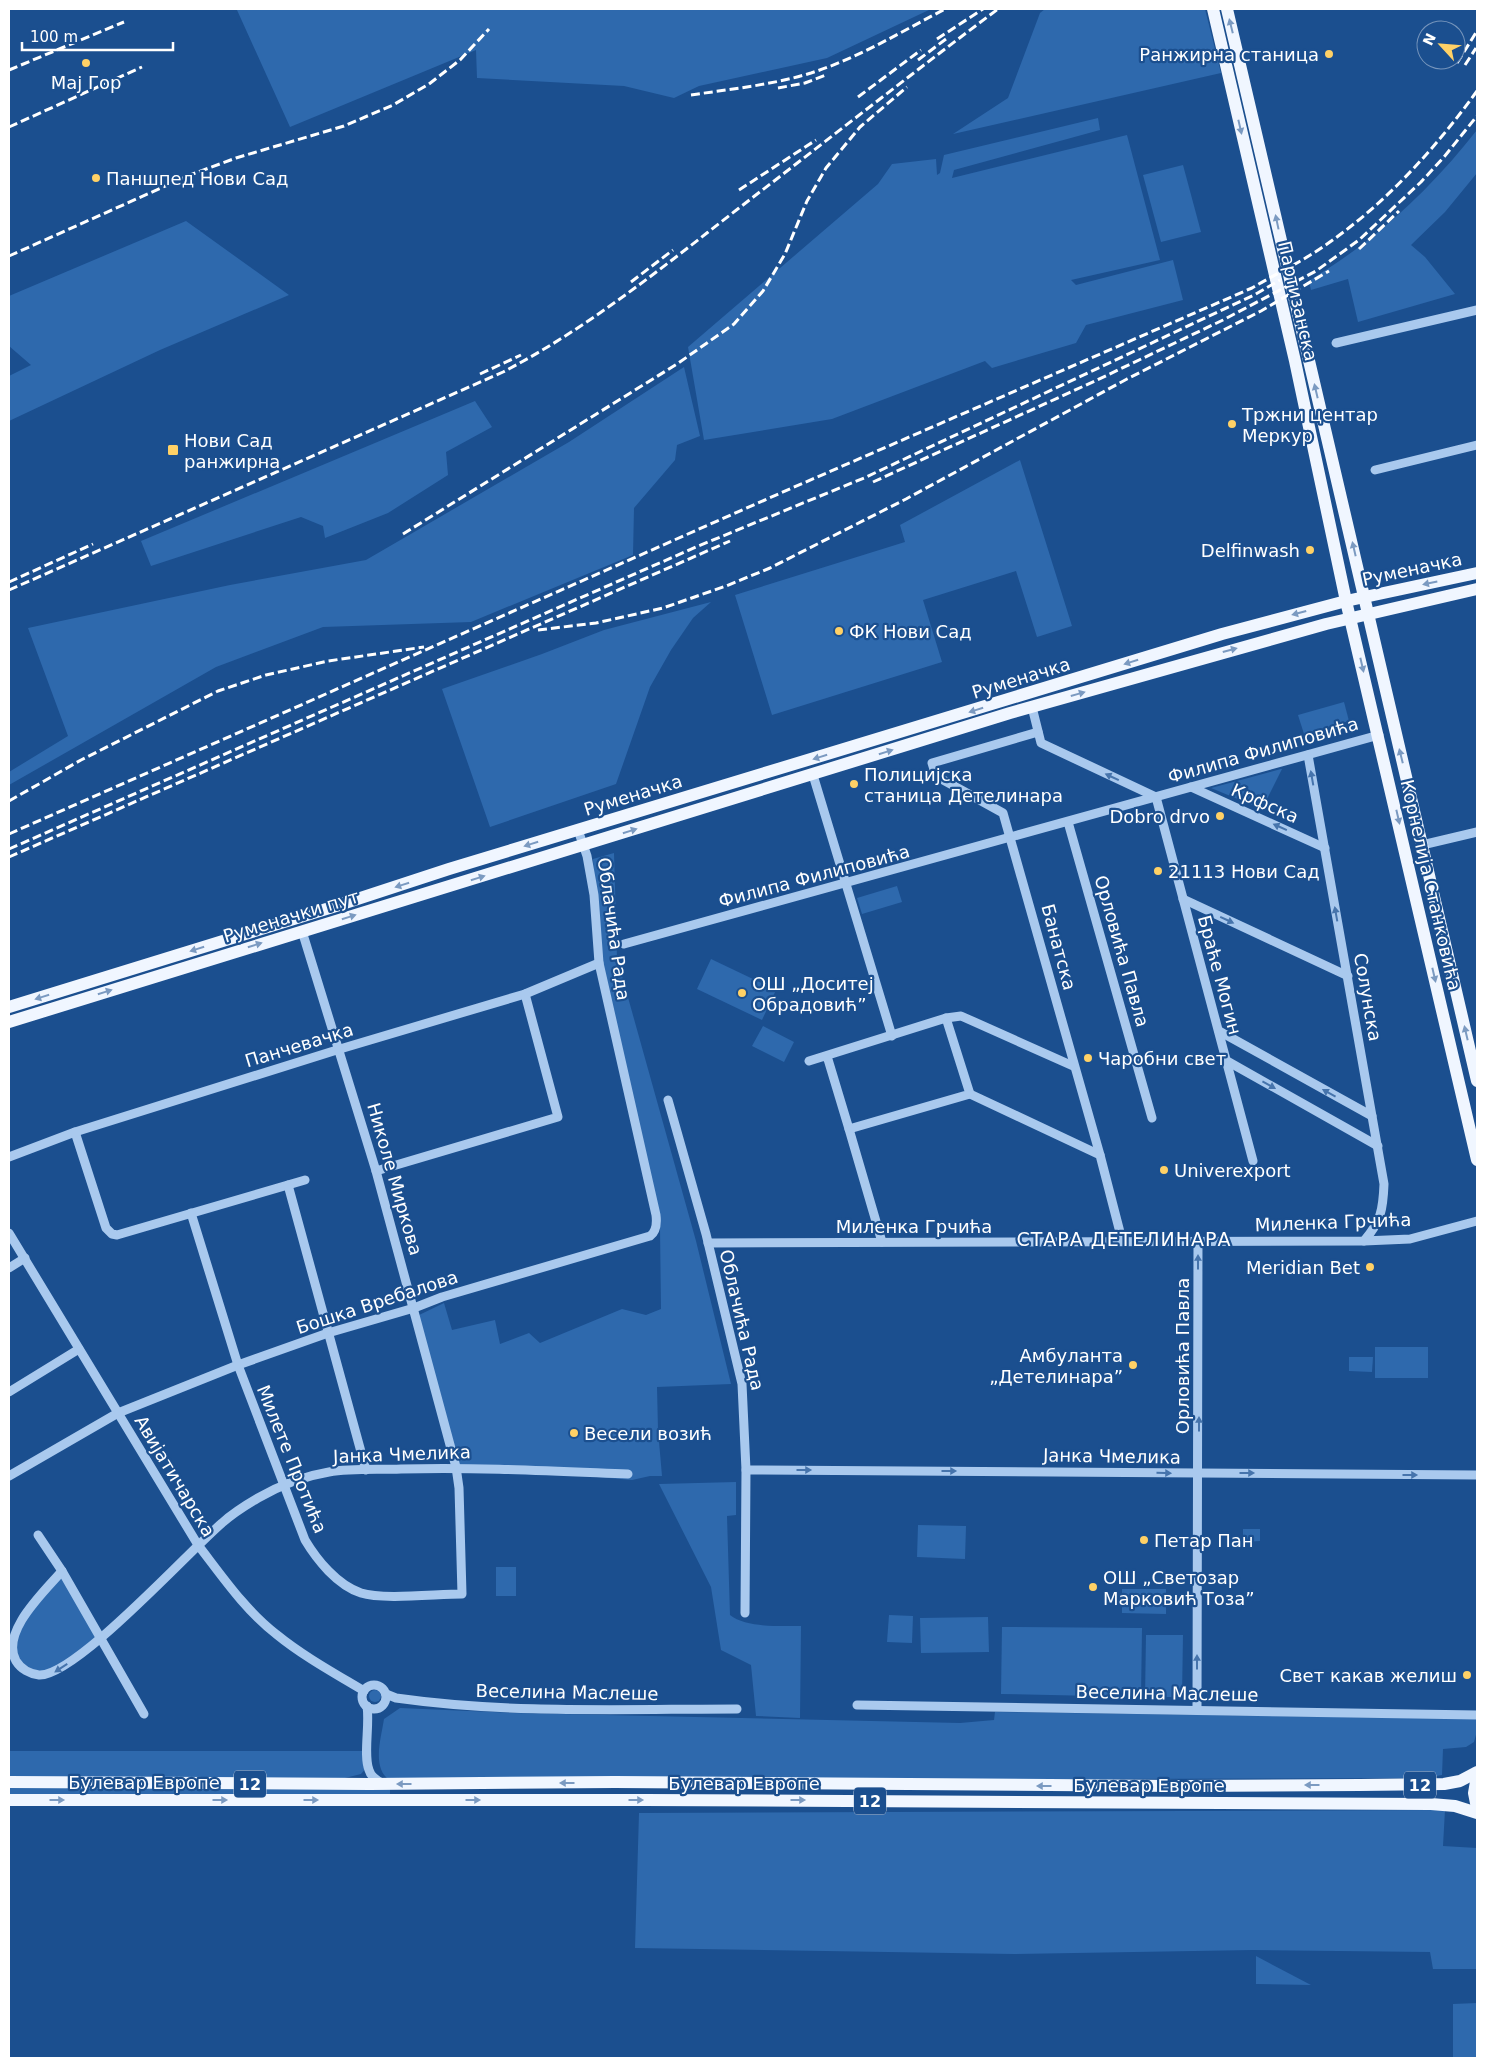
<svg xmlns="http://www.w3.org/2000/svg" width="1486" height="2067" font-family="'DejaVu Sans',sans-serif">
  <style>
    .green { fill: #2e69ad }
    .lines { fill: none; stroke-linecap: round; stroke-linejoin: round }
    .minor { stroke: #a9c9ee; stroke-width: 9 }
    .major { stroke: #f0f6ff; stroke-width: 12 }
    .rail { stroke: #fff; stroke-width: 3; stroke-dasharray: 9 4; stroke-linecap: butt }
    .oneway { fill: #7b9ac1 }
    .oneway2 { fill: #4674ac }
    .poi-dot { fill: #ffd166; stroke: #1b4f8f; stroke-width: 2 }
    .labels { text-anchor: middle; dominant-baseline: central; stroke-width: 4.5; stroke-linejoin: round; paint-order: stroke }
    .shield { fill: #1b4f8f; stroke: #bbcadd; stroke-width: 1 }
    .shield-label { font-size: 16px; font-weight: bold; fill: #fff }
    .poi-label { font-size: 18px; fill: #fff; stroke: #1b4f8f; text-anchor: start }
    .street-label { font-size: 18px; fill: #fff; stroke: #1b4f8f }
    .neighbourhood-label { font-size: 19px; letter-spacing: 1px; fill: #fff; stroke: #1b4f8f }
  </style>
  <rect width="100%" height="100%" fill="#1b4f8f"/>
  <g class="green">
    <path d="M240,9H931L827,58L699,86L674,98L624,86L477,78L476,50L290,127L237,10Z"/>
    <path d="M1045,9H1205L1221,73L953,134L1008,98L1040,13Z"/>
    <path d="M1098,118L1100,130L954,170L952,178L1127,135L1160,260L1071,280L1076,285L1173,260L1183,300L1086,325L1076,343L992,368L985,361L832,419L704,440L688,347L878,184L892,164L936,159L937,175L940,173L944,155Z"/>
    <path d="M1477,130V173L1445,212L1411,245L1425,257L1455,294L1358,322L1348,279L1311,290L1309,281C1327,269 1346,257 1363,244C1406,211 1444,172 1477,130Z"/>
    <path d="M1183,165L1201,232L1161,242L1143,175Z"/>
    <path d="M186,221L289,295L160,350L9,421V376L31,365L9,346V296Z"/>
    <path d="M684,367L700,436L677,445L675,460L634,508L633,555L471,622L323,627L216,667L9,785V772L68,736L28,628L230,585L366,560L569,442Z"/>
    <path d="M475,401L492,427L446,452L448,475L388,513L325,538L323,526L301,517L151,566L141,541Z"/>
    <path d="M1020,460L1072,626L1037,637L1016,571L923,600L942,662L772,715L735,595L905,542L900,525Z"/>
    <path d="M711,602L693,618L671,650L650,687L616,784L490,827L442,689L542,654L604,630Z"/>
    <path d="M1344,702L1349,721L1304,734L1298,715Z"/>
    <path d="M1282,769L1262,809L1211,788L1281,769Z"/>
    <path d="M614,853L617,958L696,1241L731,1384L657,1387L658,1430L662,1476H650L632,1480L514,1470L456,1467L417,1316L444,1303L452,1330L495,1320L500,1344L529,1333L540,1343L622,1309L646,1315L661,1309L660,1228L599,963L593,859Z"/>
    <path d="M897,886L902,902L862,914L857,898Z"/>
    <path d="M711,959L776,990L762,1020L697,989Z"/>
    <path d="M763,1026L794,1042L784,1062L752,1046Z"/>
    <rect x="1375" y="1347" width="53" height="31"/>
    <path d="M1349,1357H1373L1372,1372L1349,1371Z"/>
    <path d="M736,1482V1515L727,1516L730,1615C746,1628 781,1626 801,1626L800,1718L756,1716L751,1665L721,1650L711,1587L659,1484Z"/>
    <path d="M918,1525L966,1526L965,1559L917,1557Z"/>
    <path d="M1243,1529H1260V1541L1243,1542Z"/>
    <rect x="496" y="1567" width="20" height="29"/>
    <path d="M62,1572L100,1639L51,1673L21,1667L11,1639Z"/>
    <path d="M1122,1589H1166V1614L1122,1613Z"/>
    <path d="M889,1615L913,1616L912,1643L887,1642Z"/>
    <path d="M988,1617L989,1652L921,1653L920,1618Z"/>
    <path d="M1002,1627L1142,1628L1141,1697L1001,1694Z"/>
    <path d="M1146,1635H1183L1182,1697H1145Z"/>
    <circle cx="375" cy="1696" r="6"/>
    <path d="M400,1708L514,1713L960,1723L994,1720L995,1712L1476,1719L1477,1731L1474,1742L1466,1747L1443,1749L1442,1775L1425,1778L391,1781C371,1769 381,1739 384,1719Z"/>
    <path d="M9,1751H366V1768L361,1774L345,1778L9,1777Z"/>
    <path d="M9,1787L390,1788V1795L9,1794Z"/>
    <path d="M1445,1810L1443,1846L1477,1848V1969H1433L1430,1952L1253,1950L1013,1954L635,1948L639,1813Z"/>
    <path d="M1256,1956L1311,1985L1256,1984Z"/>
    <path d="M1477,2003V2058H1453V2004Z"/>
  </g>
  <g class="lines">
    <g class="minor">
      <path d="M1336,343L1477,310"/>
      <path d="M1375,470L1477,445"/>
      <path d="M1032,707L1041,743L1156,797L1253,1161"/>
      <path d="M1038,732L932,763L936,776L1003,813L1100,1155"/>
      <path d="M1308,755L1384,1184C1383,1210 1381,1221 1364,1241"/>
      <path d="M813,775L892,1036"/>
      <path d="M1191,787L1325,848"/>
      <path d="M1068,822L1152,1118"/>
      <path d="M1422,845L1477,832"/>
      <path d="M1183,899L1348,976"/>
      <path d="M624,944L1379,735"/>
      <path d="M946,1018L961,1016L1073,1066"/>
      <path d="M1219,1031L1372,1116"/>
      <path d="M809,1061L946,1018L970,1094L849,1129L827,1056"/>
      <path d="M1227,1061L1378,1146"/>
      <path d="M970,1094L1100,1155L1122,1240"/>
      <path d="M668,1100L706,1234L742,1384L746,1470L745,1613"/>
      <path d="M849,1129L882,1242"/>
      <path d="M75,1132L106,1228L112,1234L117,1235L305,1180"/>
      <path d="M9,1157L75,1132L340,1049L525,994L599,963"/>
      <path d="M376,1171L558,1117L525,994"/>
      <path d="M288,1185L366,1470"/>
      <path d="M191,1213L238,1365L305,1540C317,1560 337,1585 361,1593C383,1600 436,1594 462,1594L459,1488L456,1467L376,1171L302,931"/>
      <path d="M9,1233L198,1545C222,1576 245,1610 276,1634C303,1656 334,1673 364,1691"/>
      <path d="M708,1243L1364,1241L1410,1239L1477,1221"/>
      <path d="M9,1268L25,1258"/>
      <path d="M9,1392L79,1349"/>
      <path d="M746,1470L1477,1475"/>
      <path d="M9,1476L118,1413L238,1365L328,1333L414,1308L442,1297L650,1236C657,1231 657,1223 656,1215L599,963L594,895L587,856L578,830"/>
      <path d="M38,1535L62,1571L144,1714"/>
      <path d="M62,1571C44,1592 0,1632 16,1661C21,1669 30,1674 39,1675C75,1677 189,1551 222,1523C232,1514 246,1505 258,1498C279,1486 304,1476 329,1472C352,1468 377,1470 401,1469C477,1467 553,1471 628,1474"/>
      <circle cx="374" cy="1697" r="12"/>
      <path d="M386,1694L396,1698C509,1714 623,1709 737,1709"/>
      <path d="M857,1705L1477,1715"/>
      <path d="M367,1706C370,1725 363,1755 369,1770C371,1777 376,1780 382,1783"/>
      <path d="M1197,1710L1198,1241"/>
    </g>
    <g class="major">
      <path d="M1213,9L1295,361L1346,601L1477,1160"/>
      <path d="M1227,9L1477,1081"/>
      <path d="M9,1007L336,906L449,869L1222,634L1346,601L1477,573"/>
      <path d="M9,1022L1010,713L1326,624L1477,589"/>
      <path d="M1477,1776L1474,1793L1477,1808"/>
      <path d="M9,1782L370,1784L615,1782L1182,1786L1360,1785L1444,1784L1460,1781L1477,1772"/>
      <path d="M9,1800H645L1431,1804L1455,1806L1477,1813"/>
    </g>
    <g class="rail">
      <path d="M937,39L983,9"/>
      <path d="M918,60L946,39"/>
      <path d="M1457,63L1477,31"/>
      <path d="M1465,65L1476,48"/>
      <path d="M9,70L124,22"/>
      <path d="M778,88L805,83L826,75"/>
      <path d="M691,95C731,89 772,85 811,73C858,58 901,32 945,9"/>
      <path d="M858,97L921,50"/>
      <path d="M9,127L142,67"/>
      <path d="M739,190L816,140"/>
      <path d="M1359,249L1399,211"/>
      <path d="M9,256L190,175L236,158L344,126L393,105L429,84L460,60L489,29"/>
      <path d="M631,282L673,250"/>
      <path d="M480,374L521,355"/>
      <path d="M873,482L1095,381L1223,320L1316,271L1359,240L1421,182L1444,157L1477,116"/>
      <path d="M403,534L677,364L734,324L763,291L785,254L807,201L826,168L860,127L907,87"/>
      <path d="M9,582L93,544"/>
      <path d="M9,590L503,372C588,328 663,267 739,208C825,142 911,74 998,9"/>
      <path d="M538,630L596,623L663,608L726,586L770,568L906,499L1127,379L1261,311L1329,271"/>
      <path d="M9,801L81,760L218,691L266,675L328,661L424,647"/>
      <path d="M9,834L792,488L1252,288C1272,276 1293,266 1312,254C1378,212 1432,153 1477,91"/>
      <path d="M9,849L696,547L864,478L1254,295L1280,280"/>
      <path d="M9,857L730,541"/>
    </g>
  </g>
  <defs><path id="oneway-solid" d="M-6-.8H1V-3.2L6.5 0L1 3.2V.8H-6Z" transform="scale(1.25)"/></defs>
  <g class="oneway">
    <use href="#oneway-solid" transform="translate(1231 26) rotate(-104)"/>
    <use href="#oneway-solid" transform="translate(1240 127) rotate(77)"/>
    <use href="#oneway-solid" transform="translate(1277 222) rotate(-102)"/>
    <use href="#oneway-solid" transform="translate(1316 391) rotate(-103)"/>
    <use href="#oneway-solid" transform="translate(1354 549) rotate(-103)"/>
    <use href="#oneway-solid" transform="translate(1430 583) rotate(168)"/>
    <use href="#oneway-solid" transform="translate(1299 613) rotate(165)"/>
    <use href="#oneway-solid" transform="translate(1230 650) rotate(-15)"/>
    <use href="#oneway-solid" transform="translate(1131 662) rotate(163)"/>
    <use href="#oneway-solid" transform="translate(1362 665) rotate(77)"/>
    <use href="#oneway-solid" transform="translate(1078 694) rotate(-16)"/>
    <use href="#oneway-solid" transform="translate(976 710) rotate(163)"/>
    <use href="#oneway-solid" transform="translate(886 752) rotate(-17)"/>
    <use href="#oneway-solid" transform="translate(1401 756) rotate(-104)"/>
    <use href="#oneway-solid" transform="translate(820 757) rotate(163)"/>
    <use href="#oneway-solid" transform="translate(1398 817) rotate(77)"/>
    <use href="#oneway-solid" transform="translate(630 831) rotate(-18)"/>
    <use href="#oneway-solid" transform="translate(531 844) rotate(163)"/>
    <use href="#oneway-solid" transform="translate(478 878) rotate(-17)"/>
    <use href="#oneway-solid" transform="translate(402 885) rotate(162)"/>
    <use href="#oneway-solid" transform="translate(349 917) rotate(-17)"/>
    <use href="#oneway-solid" transform="translate(255 945) rotate(-17)"/>
    <use href="#oneway-solid" transform="translate(197 949) rotate(163)"/>
    <use href="#oneway-solid" transform="translate(1434 975) rotate(77)"/>
    <use href="#oneway-solid" transform="translate(105 992) rotate(-17)"/>
    <use href="#oneway-solid" transform="translate(42 997) rotate(163)"/>
    <use href="#oneway-solid" transform="translate(1466 1033) rotate(-103)"/>
    <use href="#oneway-solid" transform="translate(567 1783) rotate(180)"/>
    <use href="#oneway-solid" transform="translate(404 1784) rotate(180)"/>
    <use href="#oneway-solid" transform="translate(1312 1785) rotate(180)"/>
    <use href="#oneway-solid" transform="translate(1044 1786) rotate(-180)"/>
    <use href="#oneway-solid" transform="translate(57 1800)"/>
    <use href="#oneway-solid" transform="translate(220 1800)"/>
    <use href="#oneway-solid" transform="translate(311 1800)"/>
    <use href="#oneway-solid" transform="translate(473 1800)"/>
    <use href="#oneway-solid" transform="translate(636 1800)"/>
    <use href="#oneway-solid" transform="translate(798 1800)"/>
  </g>
  <g class="oneway2">
    <use href="#oneway-solid" transform="translate(1112 777) rotate(-155)"/>
    <use href="#oneway-solid" transform="translate(1312 778) rotate(-100)"/>
    <use href="#oneway-solid" transform="translate(1280 827) rotate(-156)"/>
    <use href="#oneway-solid" transform="translate(1336 914) rotate(-100)"/>
    <use href="#oneway-solid" transform="translate(1227 920) rotate(25)"/>
    <use href="#oneway-solid" transform="translate(1269 1085) rotate(29)"/>
    <use href="#oneway-solid" transform="translate(1329 1093) rotate(-151)"/>
    <use href="#oneway-solid" transform="translate(1198 1262) rotate(-90)"/>
    <use href="#oneway-solid" transform="translate(1199 1424) rotate(-90)"/>
    <use href="#oneway-solid" transform="translate(804 1470)"/>
    <use href="#oneway-solid" transform="translate(949 1471)"/>
    <use href="#oneway-solid" transform="translate(1164 1473) rotate(1)"/>
    <use href="#oneway-solid" transform="translate(1247 1473)"/>
    <use href="#oneway-solid" transform="translate(1410 1475)"/>
    <use href="#oneway-solid" transform="translate(1197 1662) rotate(-90)"/>
    <use href="#oneway-solid" transform="translate(61 1668) rotate(147)"/>
  </g>
  <g class="poi-dot">
    <circle cx="1329" cy="54" r="5"/>
    <circle cx="86" cy="63" r="5"/>
    <circle cx="96" cy="178" r="5"/>
    <circle cx="1232" cy="424" r="5"/>
    <rect x="167" y="444" width="12" height="12" rx="2.5"/>
    <circle cx="1310" cy="550" r="5"/>
    <circle cx="839" cy="631" r="5"/>
    <circle cx="854" cy="784" r="5"/>
    <circle cx="1220" cy="816" r="5"/>
    <circle cx="1158" cy="871" r="5"/>
    <circle cx="742" cy="993" r="5"/>
    <circle cx="1088" cy="1058" r="5"/>
    <circle cx="1164" cy="1170" r="5"/>
    <circle cx="1370" cy="1267" r="5"/>
    <circle cx="1133" cy="1365" r="5"/>
    <circle cx="574" cy="1433" r="5"/>
    <circle cx="1144" cy="1540" r="5"/>
    <circle cx="1093" cy="1587" r="5"/>
    <circle cx="1467" cy="1675" r="5"/>
  </g>
  <g class="labels">
    <g class="shield">
      <rect x="234" y="1770.5" width="32" height="27" rx="4"/>
      <rect x="1404" y="1771.5" width="32" height="27" rx="4"/>
      <rect x="854" y="1787.5" width="32" height="27" rx="4"/>
    </g>
    <g class="shield-label">
      <text x="250" y="1784">12</text>
      <text x="1420" y="1785">12</text>
      <text x="870" y="1801">12</text>
    </g>
    <g class="poi-label">
      <text x="1319" y="54" text-anchor="end">Ранжирна станица</text>
      <text x="86" y="82" text-anchor="middle">Мај Гор</text>
      <text x="106" y="178">Паншпед Нови Сад</text>
      <text x="1242" y="414">Тржни центар<tspan x="1242" dy="21">Меркур</tspan></text>
      <text x="184" y="440">Нови Сад<tspan x="184" dy="21">ранжирна</tspan></text>
      <text x="1300" y="550" text-anchor="end">Delfinwash</text>
      <text x="849" y="631">ФК Нови Сад</text>
      <text x="864" y="774">Полицијска<tspan x="864" dy="21">станица Детелинара</tspan></text>
      <text x="1210" y="816" text-anchor="end">Dobro drvo</text>
      <text x="1168" y="871">21113 Нови Сад</text>
      <text x="752" y="983">ОШ „Доситеј<tspan x="752" dy="21">Обрадовић”</tspan></text>
      <text x="1098" y="1058">Чаробни свет</text>
      <text x="1174" y="1170">Univerexport</text>
      <text x="1360" y="1267" text-anchor="end">Meridian Bet</text>
      <text x="1123" y="1355" text-anchor="end">Амбуланта<tspan x="1123" dy="21">„Детелинара”</tspan></text>
      <text x="584" y="1433">Весели возић</text>
      <text x="1154" y="1540">Петар Пан</text>
      <text x="1103" y="1577">ОШ „Светозар<tspan x="1103" dy="21">Марковић Тоза”</tspan></text>
      <text x="1457" y="1675" text-anchor="end">Свет какав желиш</text>
    </g>
    <g class="street-label">
      <text transform="translate(1298 301) rotate(77)">Партизанска</text>
      <text transform="translate(1412 569) rotate(-12)">Руменачка</text>
      <text transform="translate(1021 678) rotate(-17)">Руменачка</text>
      <text transform="translate(1263 750) rotate(-16)">Филипа Филиповића</text>
      <text transform="translate(633 795) rotate(-17)">Руменачка</text>
      <text transform="translate(1265 803) rotate(24)">Крфска</text>
      <text transform="translate(814 876) rotate(-15)">Филипа Филиповића</text>
      <text transform="translate(1431 885) rotate(77)">Корнелија Станковића</text>
      <text transform="translate(291 916) rotate(-17)">Руменачки пут</text>
      <text transform="translate(614 929) rotate(82)">Облачића Рада</text>
      <text transform="translate(1059 947) rotate(75)">Банатска</text>
      <text transform="translate(1122 951) rotate(74)">Орловића Павла</text>
      <text transform="translate(1220 975) rotate(75)">Браће Могин</text>
      <text transform="translate(1368 997) rotate(80)">Солунска</text>
      <text transform="translate(299 1045) rotate(-17)">Панчевачка</text>
      <text transform="translate(395 1179) rotate(74)">Николе Миркова</text>
      <text transform="translate(1333 1222) rotate(-2)">Миленка Грчића</text>
      <text x="914" y="1226">Миленка Грчића</text>
      <text transform="translate(377 1302) rotate(-18)">Бошка Вребалова</text>
      <text transform="translate(742 1320) rotate(77)">Облачића Рада</text>
      <text transform="translate(1182 1356) rotate(-90)">Орловића Павла</text>
      <text transform="translate(402 1454) rotate(-2)">Јанка Чмелика</text>
      <text transform="translate(1112 1456) rotate(1)">Јанка Чмелика</text>
      <text transform="translate(292 1459) rotate(68)">Милете Протића</text>
      <text transform="translate(175 1476) rotate(59)">Авијатичарска</text>
      <text transform="translate(567 1692) rotate(1)">Веселина Маслеше</text>
      <text transform="translate(1167 1693) rotate(1)">Веселина Маслеше</text>
      <text x="144" y="1782">Булевар Европе</text>
      <text x="744" y="1783">Булевар Европе</text>
      <text x="1149" y="1785">Булевар Европе</text>
    </g>
    <g class="neighbourhood-label">
      <text x="1124" y="1239">СТАРА ДЕТЕЛИНАРА</text>
    </g>
  </g>
  <rect width="1486" height="2067" fill="none" stroke="#ffffff" stroke-width="20"/>
  <g transform="translate(1441 45) rotate(296)"><circle r="24" fill="#1b4f8f" stroke="#7695bc"/>
  <path d="M0-4L9 19L0 12L-9 19Z" fill="#ffd166"/>
  <text y="-8" font-size="14" font-weight="bold" text-anchor="middle" fill="#ffffff">N</text>
  </g>
  <path d="M22 42v8h151v-8" fill="none" stroke="#ffffff" stroke-width="2.5"/>
  <text x="30" y="42" font-size="15" fill="#ffffff" stroke="#1b4f8f" stroke-width="4" paint-order="stroke">100 m</text>
</svg>
